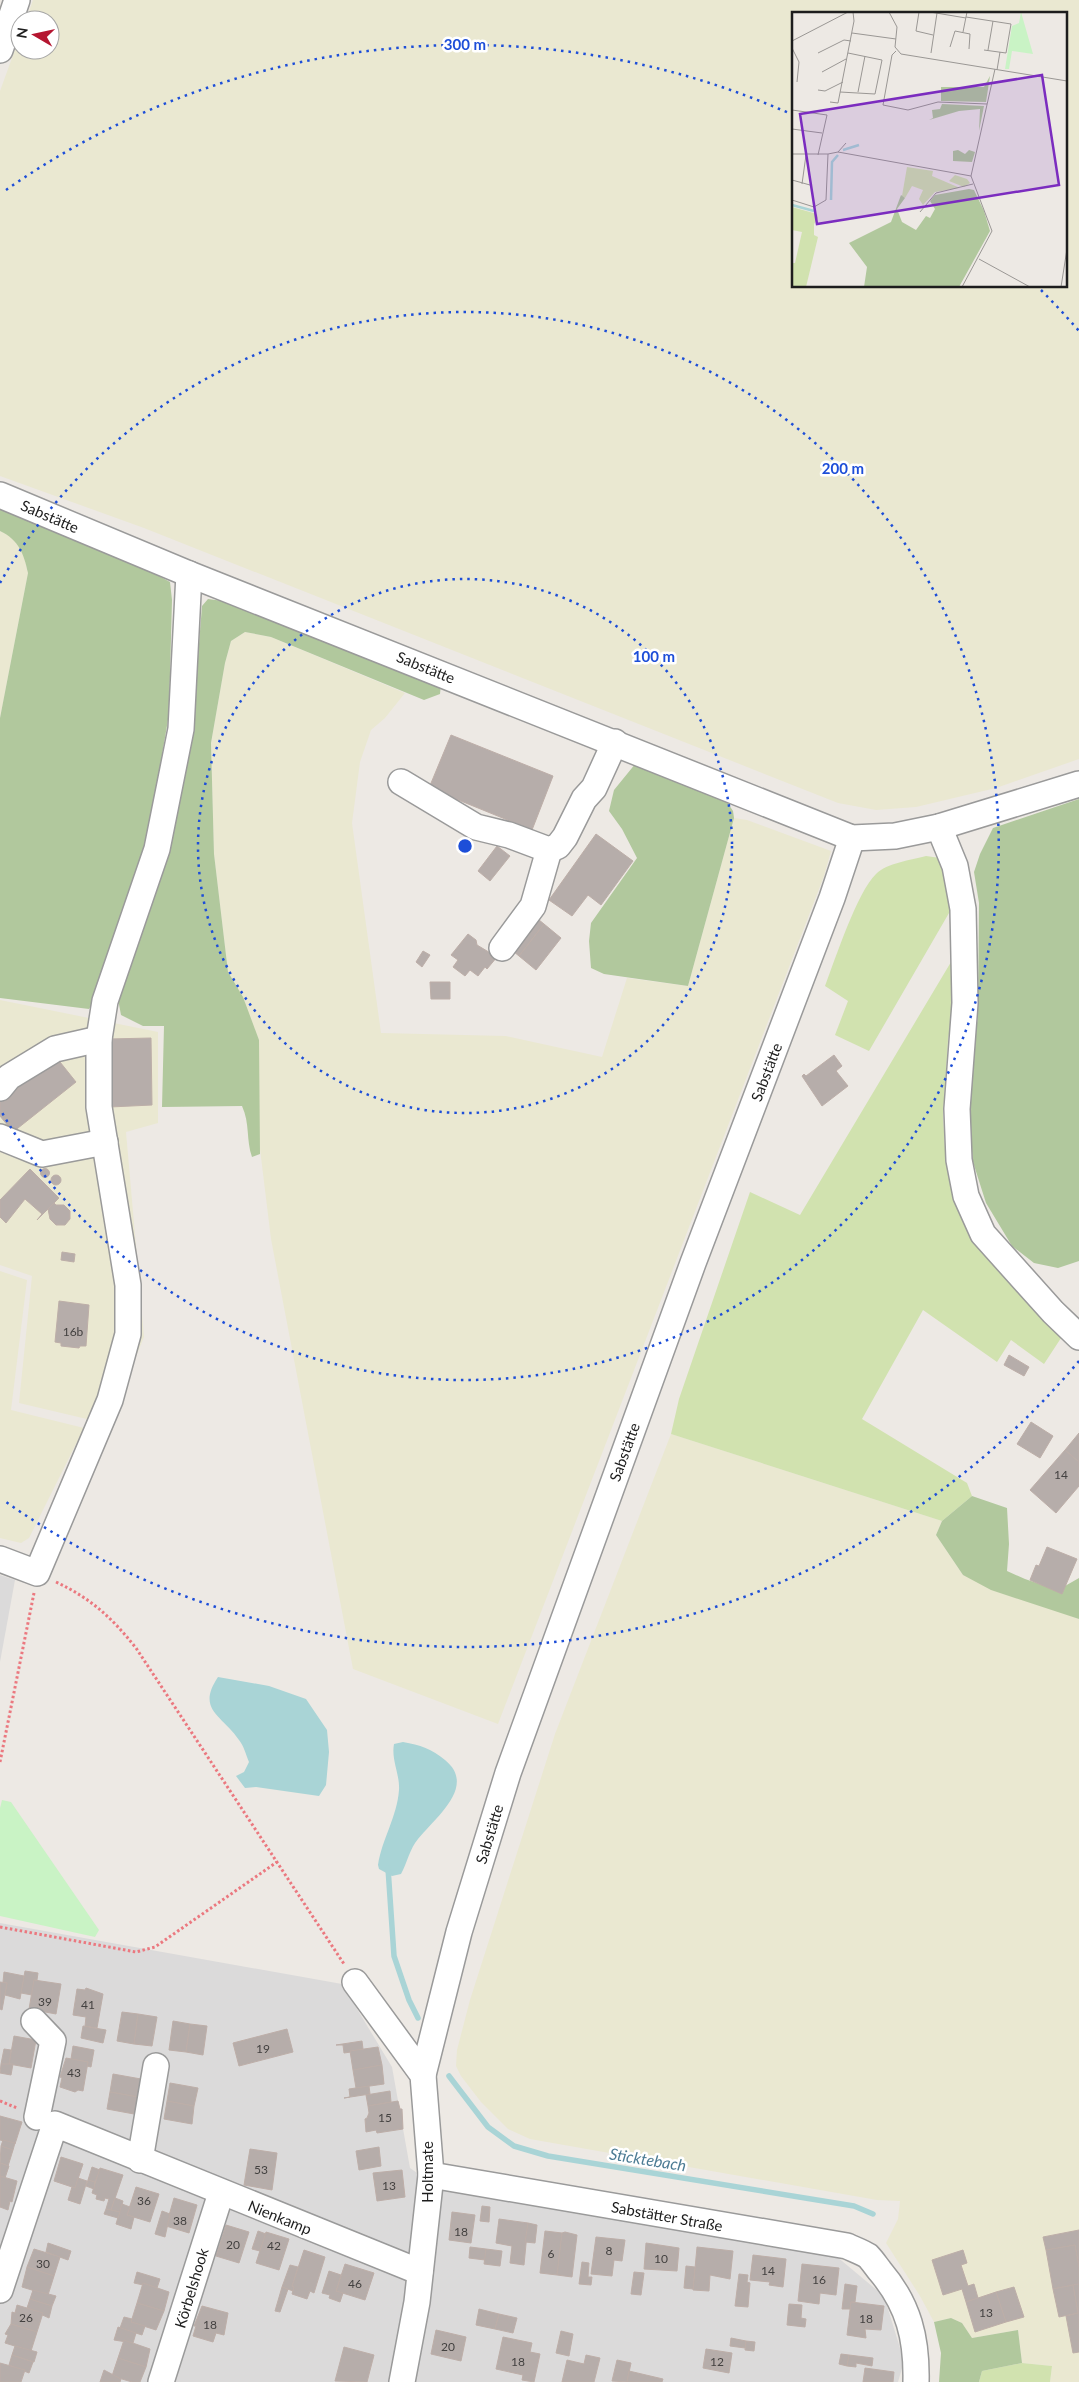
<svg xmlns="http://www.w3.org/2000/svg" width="1079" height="2382" font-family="Lato,sans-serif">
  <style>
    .residential { fill: #dbdada }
    .farmland { fill: #eae8d1; fill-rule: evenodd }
    .grass { fill: #d1e2af }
    .forest { fill: #b1c89d }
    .park { fill: #c9f3c5 }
    .water { fill: #a9d4d6 }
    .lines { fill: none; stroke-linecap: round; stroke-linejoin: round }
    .stream { stroke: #a9d4d6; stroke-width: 5.5 }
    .building { fill: #b6adaa; stroke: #bdaea8 }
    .minor-casing { stroke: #9a9a9a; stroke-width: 28 }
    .path { stroke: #eb787f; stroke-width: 3; stroke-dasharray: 2.5 2.5; stroke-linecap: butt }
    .minor { stroke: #fff; stroke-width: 25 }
    .ring { fill: none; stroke: #1d4ed8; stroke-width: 2.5; stroke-dasharray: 2.5 5 }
    .labels { text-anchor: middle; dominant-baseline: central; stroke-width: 5; stroke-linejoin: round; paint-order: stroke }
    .number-label { font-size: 12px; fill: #434140 }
    .street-label { font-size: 15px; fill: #1d1d1d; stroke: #fff }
    .water-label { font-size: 16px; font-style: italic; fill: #4d7c94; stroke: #fff }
    .inset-river { fill: none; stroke: #a9d4d6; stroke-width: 2.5 }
    .inset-road { fill: none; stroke: #9a9794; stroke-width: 1 }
    .view { fill: #7b2cbf; fill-opacity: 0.15; stroke: #7b2cbf; stroke-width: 2.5 }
    .inset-edge { fill: none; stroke: #1d1d1d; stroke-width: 2.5 }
    .centre { fill: #1d4ed8; stroke: #fff; stroke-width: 2.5 }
    .ring-label { font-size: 15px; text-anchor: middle; font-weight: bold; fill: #1d4ed8; stroke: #fff; stroke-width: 5; stroke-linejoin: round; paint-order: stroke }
  </style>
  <rect width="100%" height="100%" fill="#ede9e4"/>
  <g class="residential">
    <path d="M0,1575L15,1580L0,1662Z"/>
    <path d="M0,1923L342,1984L392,2067L410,2168L440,2189L836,2256L884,2296L904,2361L898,2382H0Z"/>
  </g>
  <g class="farmland">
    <path d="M33,0H1079V759L996,788L916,807L876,810L838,803L144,528L0,476V91L20,36V50H50V20H26ZM793,14H1065V286H793Z"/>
    <path d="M0,531L9,535L23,551L28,573L0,718Z"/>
    <path d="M245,632L271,637L405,693L385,718L371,730L360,762L352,823L381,1033L506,1036L602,1057L627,978L688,986L734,818L747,820L831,851L824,876L498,1724L353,1669L271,1239L259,1141V1040L228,972L214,854L211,743L225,663L231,641Z"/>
    <path d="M0,1000L158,1032V1123L126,1132L144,1337L108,1424L19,1403L32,1276L0,1265Z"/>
    <path d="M0,1271L27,1280L11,1410L84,1428L29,1538L21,1543L0,1538Z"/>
    <path d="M671,1434L942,1521L936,1535L963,1575L1079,1619V2382H1050L1052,2366L1022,2363L1018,2330L972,2338L962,2323L951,2318L934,2322L920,2296L886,2243L898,2219L900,2201L877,2200L530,2139L508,2129L481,2102L461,2076L456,2066L457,2050L470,2000L555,1734Z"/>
  </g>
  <g class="grass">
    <path d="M926,856L940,858L952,896L949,913L869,1051L835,1035L848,1001L825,986C835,960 857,892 876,874C887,863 911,860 926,856Z"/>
    <path d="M954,957V995L948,1041L943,1115L945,1149L956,1204L993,1258L1063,1335L1044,1364L1011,1340L997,1362L923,1310L862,1419L967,1483L972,1496L942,1521L671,1434L679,1399L750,1192L800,1215Z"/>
    <path d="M1022,2363L1052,2366L1050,2382H979L982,2371Z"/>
  </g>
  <g class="forest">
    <path d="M0,506L146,569L170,582L172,600L169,714L144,860L104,983L89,1009L0,998V718L28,573C24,554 19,540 0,531Z"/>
    <path d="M208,599L223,601L272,619L441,684L440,694L424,700L271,637L245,632L231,641L225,663L211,743L214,854L228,972L243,997L259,1040L260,1154L252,1157C246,1140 250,1123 242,1106L162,1107L164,1026H143L121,1015L118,999L192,733L202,606Z"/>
    <path d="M636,763L725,799L733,811L734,818L688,986L604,974L591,968L589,941L591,923L637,858L622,829L609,811L614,790Z"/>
    <path d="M1079,799V1261L1058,1268L1034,1263L1012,1246L986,1203L973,1162L968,1107L969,1071L978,1017L979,903L974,872L980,854L993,828Z"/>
    <path d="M972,1496L1007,1508L1009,1544L1007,1571L1025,1579L1058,1590L1079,1578V1619L991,1590L963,1575L936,1535L942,1521Z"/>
    <path d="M951,2318L962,2323L972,2338L1018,2330L1022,2363L982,2371L979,2382H939L941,2353L934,2322Z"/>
  </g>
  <path class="park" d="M2,1800L11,1802L99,1930L95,1937L0,1916V1808Z"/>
  <g class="water">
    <path d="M218,1677L269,1686L306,1699L327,1730L329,1752L326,1785L319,1796L256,1787L245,1788L236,1776L244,1772L249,1762C246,1755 244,1746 239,1740C222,1715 196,1710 218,1677Z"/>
    <path d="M403,1742C420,1745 432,1749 445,1760C477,1786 436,1817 418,1839C410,1848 407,1863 401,1874L392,1876L379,1869L378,1865C382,1839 397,1817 399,1790C400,1774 391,1760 394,1744Z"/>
  </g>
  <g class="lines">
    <g class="stream">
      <path d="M388,1868L394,1956L409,2000L418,2018"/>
      <path d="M449,2076L488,2127L514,2146L548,2156L854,2206L873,2214"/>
    </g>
  </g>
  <g class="building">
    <path d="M451,735L553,776L532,830L429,788Z"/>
    <path d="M596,834L633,861L601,905L588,895L572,916L549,900Z"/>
    <path d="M497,846L510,856L490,881L478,871Z"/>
    <path d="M533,915L544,924L519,956L508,947Z"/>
    <path d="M544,924L561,938L536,970L519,956Z"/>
    <path d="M468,934L476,940L477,945L497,957L487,969L485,967L478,976L470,970L465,976L453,967L458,960L451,955Z"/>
    <path d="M423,951L430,955L422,967L416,962Z"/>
    <path d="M430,982H450V999H431Z"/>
    <path d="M151,1038L152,1105L110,1107L109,1039Z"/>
    <path d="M834,1055L842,1066L836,1071L848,1086L822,1106L802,1076L804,1074L806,1076Z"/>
    <path d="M56,1057L76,1082L13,1132L0,1116V1102Z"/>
    <circle cx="45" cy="1173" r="4.5"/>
    <path d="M30,1169L59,1198L37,1220L42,1214L25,1199L6,1223L0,1217V1200Z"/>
    <circle cx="56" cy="1180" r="5"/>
    <path d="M54,1203L56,1205H64L70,1211V1219L65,1225H56L50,1219L48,1209Z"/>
    <path d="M62,1252L75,1254L74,1262L61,1260Z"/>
    <path d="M59,1301L89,1305L86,1346H80L79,1348L61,1346V1343L55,1342Z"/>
    <path d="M1009,1355L1029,1367L1024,1376L1004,1365Z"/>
    <path d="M1031,1422L1053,1436L1040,1458L1017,1444Z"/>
    <path d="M1079,1433V1462L1065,1450Z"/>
    <path d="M1065,1450L1079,1462V1486L1056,1513L1030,1490Z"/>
    <path d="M1047,1547L1077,1559L1062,1594L1030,1580L1036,1565L1039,1566Z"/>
    <path d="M25,1971L38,1973L37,1980H34L32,1995L21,1993Z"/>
    <path d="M4,1972L24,1976L20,1999L5,1995L7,1983L3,1982Z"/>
    <path d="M34,1980L61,1984L56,2014L29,2009Z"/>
    <path d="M0,1982L7,1983L2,2010L0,2009Z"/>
    <path d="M86,1988L103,1994L97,2028L85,2026L86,2017L73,2015L77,1989L85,1990Z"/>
    <path d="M122,2012L138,2014L134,2044L117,2041Z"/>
    <path d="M138,2014L157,2017L152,2046L134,2044Z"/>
    <path d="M173,2021L190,2024L186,2052L169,2050Z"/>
    <path d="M190,2024L207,2026L203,2055L186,2052Z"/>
    <path d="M83,2026L106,2030L103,2043L81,2038Z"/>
    <path d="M287,2029L293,2052L239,2066L233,2043Z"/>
    <path d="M14,2036L36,2040L31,2068L9,2064Z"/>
    <path d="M362,2041L363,2049L351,2052L344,2053L343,2045H336Z"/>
    <path d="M73,2046L94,2050L91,2067L87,2066L88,2062L71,2059Z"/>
    <path d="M378,2047L382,2065L353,2070L350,2051Z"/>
    <path d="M4,2049L11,2050L9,2065L1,2064Z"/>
    <path d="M66,2058L88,2062L83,2091L78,2090L75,2092L60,2087L62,2078L60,2077Z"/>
    <path d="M1,2064H13L11,2075L0,2073Z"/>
    <path d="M382,2065L384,2084L356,2088L353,2070Z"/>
    <path d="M113,2074L141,2079L138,2097L110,2092Z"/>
    <path d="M170,2083L198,2088L194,2106L167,2101Z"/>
    <path d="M369,2086L370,2094L344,2098L350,2097L349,2089Z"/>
    <path d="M390,2091L391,2102L368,2106L366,2095Z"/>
    <path d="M110,2092L138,2097L134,2114L107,2109Z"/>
    <path d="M167,2101L194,2106L192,2124L164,2119Z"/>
    <path d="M398,2101L400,2109H402L403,2129L377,2133L376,2130L366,2132L365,2119L367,2118L369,2113L368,2106Z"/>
    <path d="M0,2116L22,2122L15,2144L0,2140Z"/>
    <path d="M3,2140L15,2143L13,2150L1,2146Z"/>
    <path d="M1,2146L13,2150L8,2166L0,2163Z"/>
    <path d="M379,2147L381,2166L359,2170L356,2151Z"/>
    <path d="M250,2149L277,2153L272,2190L244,2185Z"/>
    <path d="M61,2157L83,2164L75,2188L54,2181Z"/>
    <path d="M0,2163L9,2166L5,2178L0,2176Z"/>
    <path d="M92,2167L100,2170L95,2182L88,2180Z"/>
    <path d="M100,2168L123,2175L111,2210L106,2209L109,2199L105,2198L104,2201L96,2199L97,2195L92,2193Z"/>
    <path d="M402,2170L405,2197L377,2201L373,2173Z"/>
    <path d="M0,2176L17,2181L12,2202L10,2201L8,2210L0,2207Z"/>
    <path d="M78,2178L87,2181L80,2204L68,2200L72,2187L75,2188Z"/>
    <path d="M88,2180L95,2182L94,2189L86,2186Z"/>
    <path d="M136,2187L159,2194L150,2222L127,2215Z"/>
    <path d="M115,2198L123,2201L120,2212L111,2210Z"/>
    <path d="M174,2198L197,2205L189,2233L166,2226Z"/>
    <path d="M122,2204L130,2207L127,2215L134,2217L131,2229L116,2224Z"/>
    <path d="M482,2206L490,2207L489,2222L480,2221Z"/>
    <path d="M106,2209L120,2212L118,2218L104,2214Z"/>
    <path d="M162,2211L170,2214L165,2237L155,2234Z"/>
    <path d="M452,2212L475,2215L471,2243L449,2240Z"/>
    <path d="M499,2219L528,2223L524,2265L510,2263L512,2246L496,2243Z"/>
    <path d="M528,2223L537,2225L535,2243L525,2242Z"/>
    <path d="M226,2225L249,2232L239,2263L216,2256Z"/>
    <path d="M1079,2230V2267L1075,2245L1046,2250L1043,2237Z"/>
    <path d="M258,2231L266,2234L260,2251L252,2249Z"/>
    <path d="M545,2231L562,2233L557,2275L540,2273Z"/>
    <path d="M266,2232L289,2239L279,2270L256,2263Z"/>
    <path d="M565,2232L577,2235L572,2277L557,2275L562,2233Z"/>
    <path d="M596,2237L625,2240L622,2261L614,2260L612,2276L591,2274Z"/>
    <path d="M48,2243L71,2251L68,2260L46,2252Z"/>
    <path d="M646,2243L679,2248L677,2271L644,2269Z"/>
    <path d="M1075,2245L1079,2267V2284L1053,2289L1046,2250Z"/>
    <path d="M470,2247L486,2249L485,2260L469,2258Z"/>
    <path d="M697,2247L733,2251L730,2279L710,2275L709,2291L693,2290Z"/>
    <path d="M34,2249L60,2257L54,2276L27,2267Z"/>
    <path d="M486,2249L502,2251L500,2266L484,2264Z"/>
    <path d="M304,2250L325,2257L314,2293L310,2291L307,2299L292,2294L294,2287L292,2286Z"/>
    <path d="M963,2250L967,2263L961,2265L968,2286L974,2284L978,2298L966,2302L962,2289L943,2295L932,2260Z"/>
    <path d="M753,2255L786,2259L783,2287L769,2285L770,2282L750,2280Z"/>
    <path d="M582,2262L589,2263L588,2277H592L591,2285L579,2284Z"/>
    <path d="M345,2264L374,2273L365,2300L336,2291Z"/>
    <path d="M802,2264L839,2268L836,2295L820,2293L819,2304L798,2301Z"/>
    <path d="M290,2265L298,2267L292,2286L294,2287L293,2291L282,2287Z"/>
    <path d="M686,2266L695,2267L693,2289L684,2288Z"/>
    <path d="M27,2267L54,2276L48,2295L22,2287Z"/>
    <path d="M329,2271L341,2275L336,2291L343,2293L340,2302L329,2298L330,2295L322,2293Z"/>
    <path d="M137,2272L160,2279L157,2288L134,2283Z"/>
    <path d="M634,2272L644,2273L641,2295L631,2294Z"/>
    <path d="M739,2274L748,2275L747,2282L750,2283L748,2307L735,2306Z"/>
    <path d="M143,2283L169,2292L164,2311L137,2303Z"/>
    <path d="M845,2284L857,2286L855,2302H851L850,2309H842Z"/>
    <path d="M1079,2284V2352L1073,2353L1066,2316L1078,2313L1073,2285Z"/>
    <path d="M1073,2285L1078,2313L1059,2317L1053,2289Z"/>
    <path d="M282,2287L288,2289L280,2312L275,2311Z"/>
    <path d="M1014,2287L1024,2317L1006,2322L996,2292Z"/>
    <path d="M33,2290L56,2296L52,2306L30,2299Z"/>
    <path d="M996,2292L1006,2322L975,2332L966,2302Z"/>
    <path d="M30,2299L52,2306L49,2318L27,2308Z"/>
    <path d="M851,2302L884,2306L881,2330L865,2329L866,2338L847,2335Z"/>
    <path d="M137,2303L164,2311L156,2330L131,2322Z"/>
    <path d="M789,2304L802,2305L801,2318L806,2319L805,2327L787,2325Z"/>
    <path d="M17,2305L43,2313L37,2332L11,2324L12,2312L15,2313Z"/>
    <path d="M202,2306L228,2313L224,2335L216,2333L213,2342L193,2336L196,2326H194Z"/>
    <path d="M479,2309L499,2314L495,2329L476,2325Z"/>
    <path d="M499,2314L517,2318L513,2333L495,2329Z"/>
    <path d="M124,2317L132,2319L131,2322L145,2326L142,2335L120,2328Z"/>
    <path d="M11,2324L37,2332L31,2351L5,2343L8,2335L5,2334Z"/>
    <path d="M118,2327L136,2333L133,2343L114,2340Z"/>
    <path d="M436,2330L466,2337L461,2361L431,2354Z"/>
    <path d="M561,2331L573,2334L569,2356L556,2353Z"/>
    <path d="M503,2337L532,2343L530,2352L540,2354L534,2382L522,2380L523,2375L496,2369Z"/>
    <path d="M731,2338L746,2341L745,2348L730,2346Z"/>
    <path d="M124,2340L150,2349L146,2367L118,2358Z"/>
    <path d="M746,2341L755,2342L754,2351L745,2350Z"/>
    <path d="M15,2346L37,2352L34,2362L12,2355Z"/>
    <path d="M344,2347L374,2355L367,2382L335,2381Z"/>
    <path d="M706,2349L732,2353L729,2373L703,2368Z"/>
    <path d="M841,2354L849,2355L847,2366L839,2364Z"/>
    <path d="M12,2355L33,2362L29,2373L9,2365Z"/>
    <path d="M586,2355L600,2358L594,2382H562L567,2360L584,2364Z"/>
    <path d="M849,2355L873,2358L872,2366L856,2363V2367L847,2366Z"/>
    <path d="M118,2358L146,2367L140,2382H132L112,2376Z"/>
    <path d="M617,2360L631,2363L627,2382L612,2381Z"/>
    <path d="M0,2363L25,2370L21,2382H0Z"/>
    <path d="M865,2368L894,2372L893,2382H863Z"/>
    <path d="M104,2370L121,2379L120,2382H100Z"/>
    <path d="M629,2371L663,2379L662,2382H627Z"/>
  </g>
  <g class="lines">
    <g class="minor-casing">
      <g id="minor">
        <path d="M0,50L17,0"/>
        <path d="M0,495L189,574L852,838L895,836L939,827L1079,784"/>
        <path d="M401,782L476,827L509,835L549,850L558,846L565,837L584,799L594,788L615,742"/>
        <path d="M939,827L955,866L963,909L965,1003L957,1109L959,1160L966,1196L983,1234L1053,1312L1079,1337"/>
        <path d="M502,948L533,906L549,850"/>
        <path d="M0,1088L9,1077L55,1049L99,1039"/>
        <path d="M0,1137L42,1154L105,1142"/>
        <path d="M0,1559L37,1573L110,1400L128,1334V1285L99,1107V1039L105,1001L157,849L181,729L189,574"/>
        <path d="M355,1982L423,2075L431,2175L417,2302L402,2382"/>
        <path d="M34,2021L53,2041L37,2117"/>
        <path d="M423,2075L459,1932L508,1773L693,1263L832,898L852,838"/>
        <path d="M140,2160L156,2066"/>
        <path d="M431,2175L847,2246C853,2249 862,2252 868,2256C872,2260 876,2266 880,2271C909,2305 917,2339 916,2382"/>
        <path d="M0,2290L55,2124L420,2272"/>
        <path d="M161,2382L221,2193"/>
      </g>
    </g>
    <g class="path">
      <path d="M56,1582C92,1599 112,1618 136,1648L344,1964"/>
      <path d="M0,1762L34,1593"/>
      <path d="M0,1927L136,1952L155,1947L277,1862"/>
      <path d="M0,2101L17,2108"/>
    </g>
    <use href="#minor" class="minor"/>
  </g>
  <g class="ring">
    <circle cx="465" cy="846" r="267"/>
    <path d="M0 583A534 534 0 1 1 0 1109"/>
    <path d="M1079 1361A801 801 0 0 1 6 1502M6 190A801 801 0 0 1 791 114M1041 290A801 801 0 0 1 1079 331"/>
  </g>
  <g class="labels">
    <g class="number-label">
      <text x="73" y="1331">16b</text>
      <text x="1061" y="1474">14</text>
      <text x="45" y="2001">39</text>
      <text x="88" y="2004">41</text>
      <text x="263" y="2048">19</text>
      <text x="74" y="2072">43</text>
      <text x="385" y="2117">15</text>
      <text x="261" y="2169">53</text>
      <text x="389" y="2185">13</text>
      <text x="144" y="2200">36</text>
      <text x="180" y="2220">38</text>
      <text x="461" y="2231">18</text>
      <text x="233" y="2244">20</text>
      <text x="274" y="2245">42</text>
      <text x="609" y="2250">8</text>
      <text x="551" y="2253">6</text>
      <text x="661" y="2258">10</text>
      <text x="43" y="2263">30</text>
      <text x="768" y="2270">14</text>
      <text x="819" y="2279">16</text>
      <text x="355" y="2283">46</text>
      <text x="986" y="2312">13</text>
      <text x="26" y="2317">26</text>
      <text x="866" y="2318">18</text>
      <text x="210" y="2324">18</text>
      <text x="448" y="2346">20</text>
      <text x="518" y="2361">18</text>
      <text x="717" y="2361">12</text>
    </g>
    <g class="street-label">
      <text transform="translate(50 516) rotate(23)">Sabstätte</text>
      <text transform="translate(426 667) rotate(22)">Sabstätte</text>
      <text transform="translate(766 1072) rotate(-69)">Sabstätte</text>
      <text transform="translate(624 1452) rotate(-70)">Sabstätte</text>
      <text transform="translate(489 1834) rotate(-73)">Sabstätte</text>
      <text transform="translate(427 2172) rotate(-90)">Holtmate</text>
      <text transform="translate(667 2216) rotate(10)">Sabstätter Straße</text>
      <text transform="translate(280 2217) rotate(22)">Nienkamp</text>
      <text transform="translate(191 2288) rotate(-73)">Körbelshook</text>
    </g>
    <g class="water-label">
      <text transform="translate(648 2159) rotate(9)">Sticktebach</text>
    </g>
  </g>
  <g transform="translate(792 12)">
    <rect width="275" height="275" fill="#ede9e4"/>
    <path d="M115,155L141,159L140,164L168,176L143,180L131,193L127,187L131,178L120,174L113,186L110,184ZM163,163L175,167L178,171L172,175L157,169ZM0,195L25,202L26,206L22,212V223L26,225L14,275H0V251H3L10,220L0,218Z" fill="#d1e2af"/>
    <path d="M198,64L194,90L149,89V75H192ZM150,92L192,94L187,119L188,97L167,99L137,108L141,106L140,98L148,97ZM166,138L173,142L177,138L183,140L180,150L161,149V139ZM177,177L182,178L192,199L198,219L167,275H72L75,255L57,231L99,210L109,183L113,186L105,197L110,210L124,218L134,204L138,206L143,197L138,189L143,183Z" fill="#b1c89d"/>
    <path d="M229,0L241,42L220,39L217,57H213L220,14L227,11Z" fill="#c9f3c5"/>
    <path class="inset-river" d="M51,138L67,133M39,188L40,150L46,143M0,193L22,199"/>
    <path class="inset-road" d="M97,0L105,15L103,35L109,42L275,69M127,0L124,19L141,23M138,0L174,6M174,5L219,12L214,41L192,38M171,20L175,0M60,21L104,27M0,29L56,0M158,35L163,19L178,22L177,37M0,36L7,50L5,70M196,38L201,9M104,39L100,43L91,93L116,98L146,90L195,92M26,41L52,28L59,29M139,41L145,1M205,58L208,40M30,60L54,47M26,78L33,79L51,70M48,80L83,82L90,48L56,41M66,80L73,44M38,90L46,91L62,9L61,0M0,98L35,103L26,143M0,117L30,121M46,140L179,164M0,142H36L46,140L54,131M0,168L18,173M10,172L14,143M0,188L22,195L34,188L36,142M128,200L144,181L181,172M187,247L238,275M170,275L200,219L179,164L203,57M269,275L275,237"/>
    <path class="view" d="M250,63L267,173L25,212L8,102Z"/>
    <rect width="275" height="275" class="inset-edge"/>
  </g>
  <circle cx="465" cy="846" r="8" class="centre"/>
  <g class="ring-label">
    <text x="465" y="50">300 m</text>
    <text x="843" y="474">200 m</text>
    <text x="654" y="662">100 m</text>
  </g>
  <g transform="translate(35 35) rotate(279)"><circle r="24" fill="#ffffff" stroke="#a5a5a5"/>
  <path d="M0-4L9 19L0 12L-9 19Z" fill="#b51530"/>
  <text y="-8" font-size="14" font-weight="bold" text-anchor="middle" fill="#1d1d1d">N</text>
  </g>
</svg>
